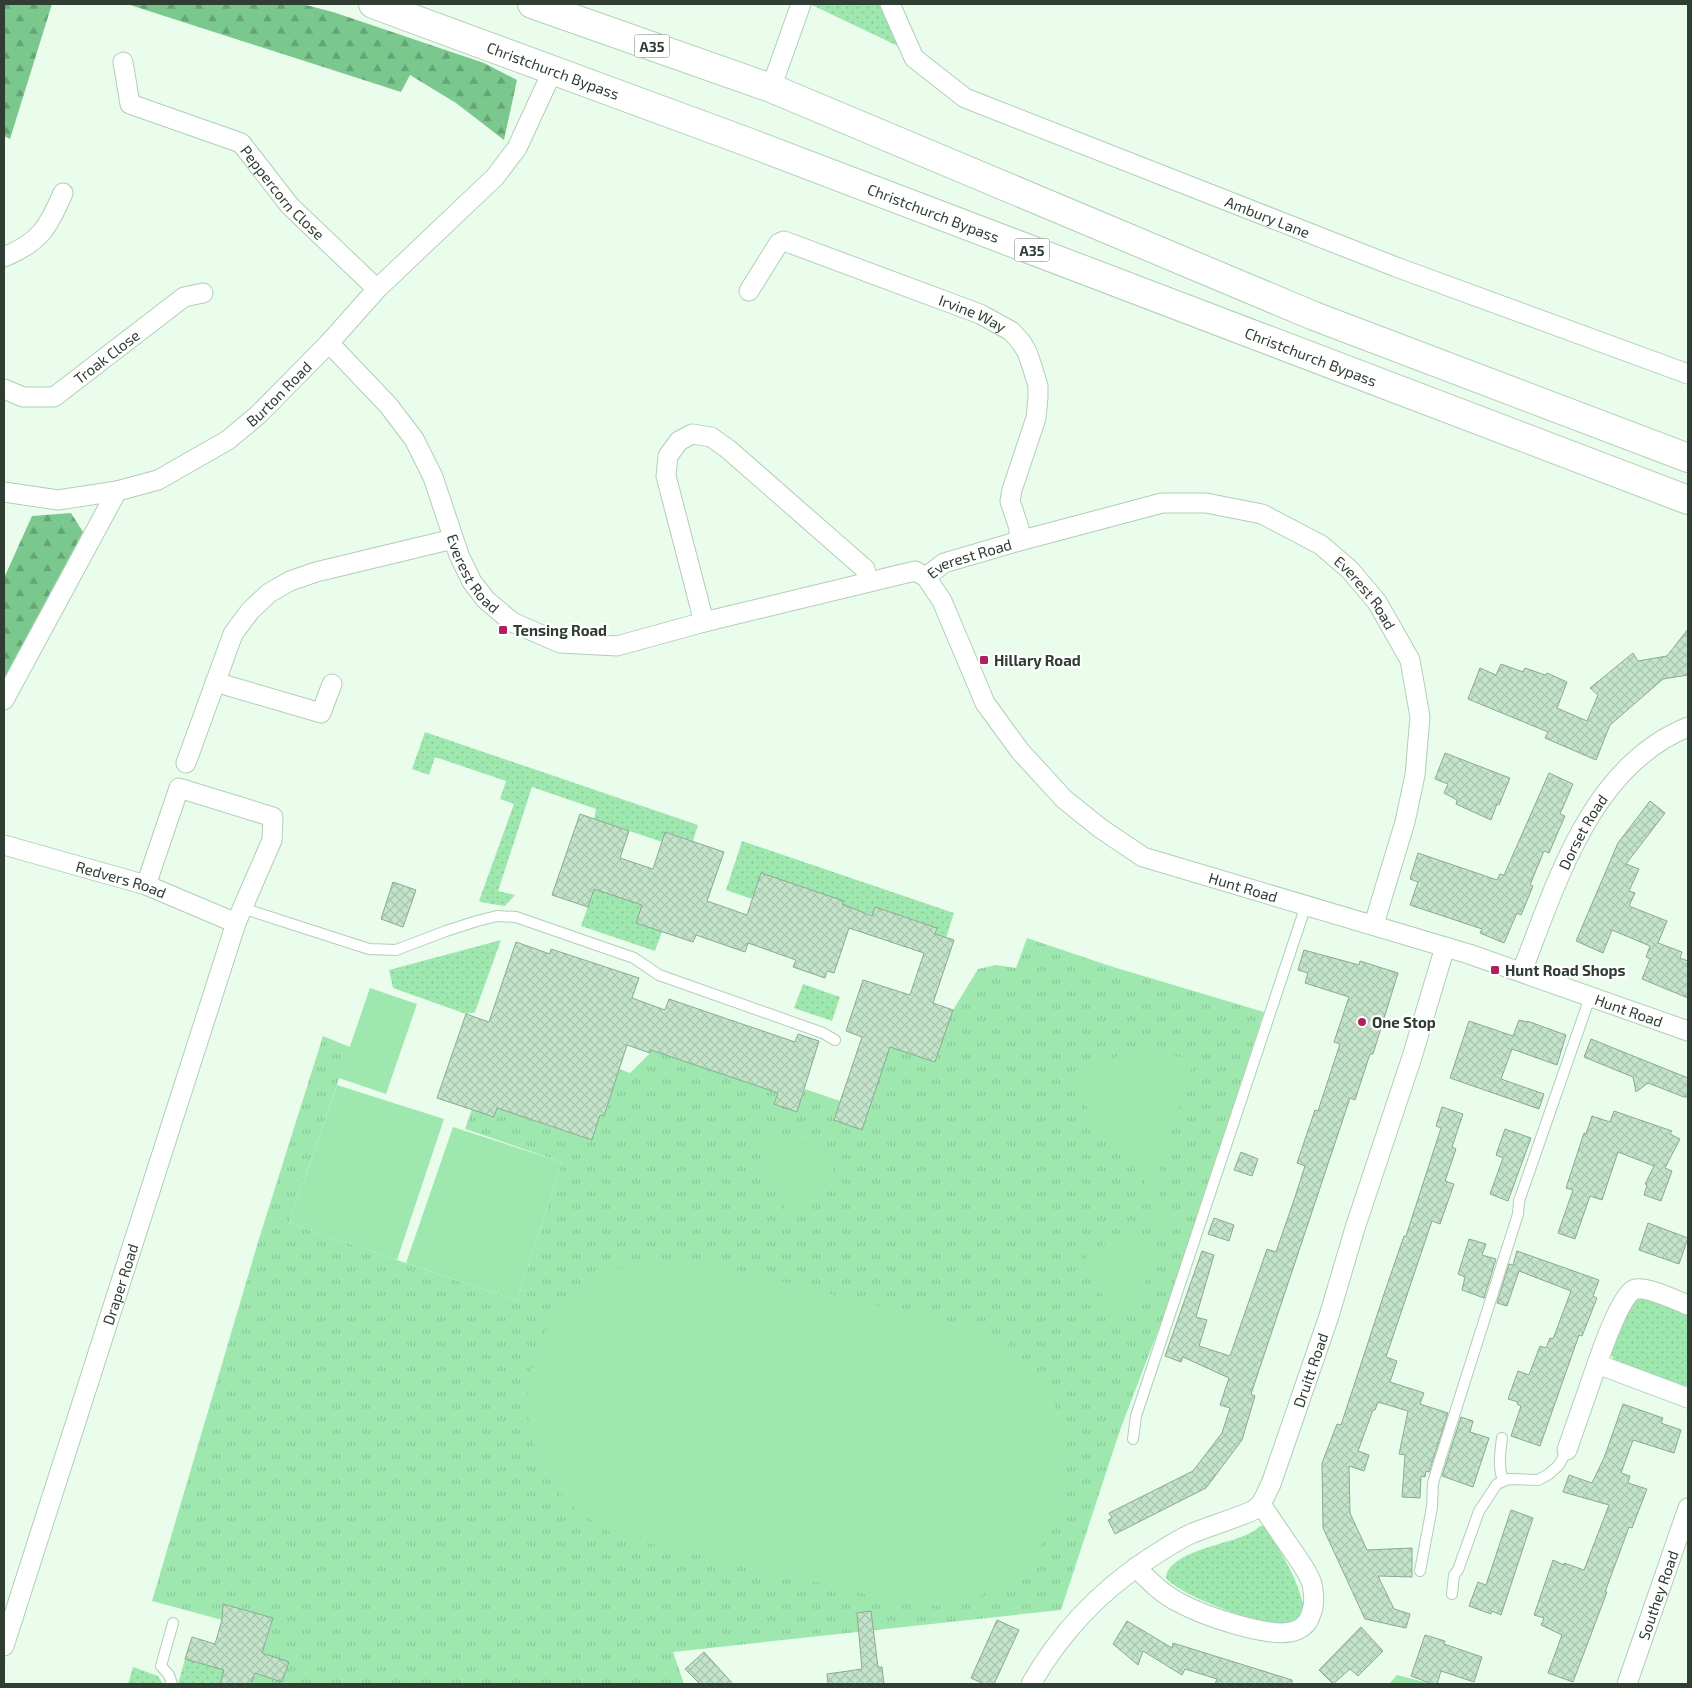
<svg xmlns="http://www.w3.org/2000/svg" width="1692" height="1688" font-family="'Exo 2',sans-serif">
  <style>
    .grass { fill: url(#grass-dots) }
    .forest { fill: url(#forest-firs) }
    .park { fill: url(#park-tufts) }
    .garden { fill: #9ee8af }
    .building { fill: url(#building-cross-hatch); stroke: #8baa92 }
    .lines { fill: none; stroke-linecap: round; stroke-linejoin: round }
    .service-casing { stroke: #afcfb5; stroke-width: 12 }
    .minor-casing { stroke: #afcfb5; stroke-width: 21 }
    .primary-casing { stroke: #afcfb5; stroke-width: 30 }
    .service { stroke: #fff; stroke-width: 10 }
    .minor { stroke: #fff; stroke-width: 19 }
    .primary { stroke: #fff; stroke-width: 28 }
    .poi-dot { fill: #ae215d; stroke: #fff; stroke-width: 2 }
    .labels { text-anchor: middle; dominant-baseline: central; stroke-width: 4.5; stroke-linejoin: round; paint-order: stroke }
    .shield { fill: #fff; stroke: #6e7770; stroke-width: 1 }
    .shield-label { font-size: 14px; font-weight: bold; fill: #303d33 }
    .street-label { font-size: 15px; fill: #303d33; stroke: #fff }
    .poi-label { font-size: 15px; font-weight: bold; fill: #303d33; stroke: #fff; text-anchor: start }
  </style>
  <defs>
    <pattern id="grass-dots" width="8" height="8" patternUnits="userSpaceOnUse" patternTransform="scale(1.25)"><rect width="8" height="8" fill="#9ee8af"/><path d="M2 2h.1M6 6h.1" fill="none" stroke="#88c897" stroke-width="1.8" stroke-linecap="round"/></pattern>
    <pattern id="forest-firs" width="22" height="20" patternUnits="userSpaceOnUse" patternTransform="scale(1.25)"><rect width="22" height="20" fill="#7bc88f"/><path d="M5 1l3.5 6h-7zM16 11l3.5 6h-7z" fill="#65a475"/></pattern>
    <pattern id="park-tufts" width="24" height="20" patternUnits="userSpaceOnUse" patternTransform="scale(1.25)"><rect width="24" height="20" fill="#9ee8af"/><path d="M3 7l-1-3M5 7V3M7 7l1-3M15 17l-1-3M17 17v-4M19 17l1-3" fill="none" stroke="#88c897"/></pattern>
    <pattern id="building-cross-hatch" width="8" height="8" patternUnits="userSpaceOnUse" patternTransform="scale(1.25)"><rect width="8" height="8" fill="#c4e4ca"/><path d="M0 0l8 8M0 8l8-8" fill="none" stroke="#a9c4ae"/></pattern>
  </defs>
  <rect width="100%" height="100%" fill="#eafded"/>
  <g class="grass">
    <path d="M813,4H884L902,48L812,5Z"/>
    <path d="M425,732L698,825L693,841L666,832L662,842L594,819L596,809L532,787L498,891L515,895L505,906L485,903L479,901L514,804L500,799L506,781L435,757L429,775L412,769Z"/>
    <path d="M742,841L954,913L946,938L935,934L936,928L875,907L872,915L842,905L843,901L761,873L752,899L726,890Z"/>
    <path d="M594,889L642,905L636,923L662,932L655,951L581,926Z"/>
    <path d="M501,940L475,1012L466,1014L393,988L389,970Z"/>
    <path d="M803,984L840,997L832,1021L794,1008Z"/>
    <path d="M1645,1298L1688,1313V1388L1616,1362L1611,1355L1629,1303L1639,1299Z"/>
    <path d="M1260,1526H1264L1268,1531C1284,1558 1297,1577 1304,1608C1300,1615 1297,1622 1289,1624C1266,1628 1180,1596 1166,1578C1168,1551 1231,1544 1250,1533C1253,1532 1257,1529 1260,1526Z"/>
    <path d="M185,1659L225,1670L220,1684H178Z"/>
    <path d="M133,1667L158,1676L163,1684H128Z"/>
  </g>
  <g class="forest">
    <path d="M4,4H52L10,139L4,136Z"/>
    <path d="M127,4H302L333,12L484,63L517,80L504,140L456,103L410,75L401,92Z"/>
    <path d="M71,513L83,532L4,679V578L32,516Z"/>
  </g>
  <path class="park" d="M1027,938L1110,966L1264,1012L1166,1310L1120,1430L1061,1610L673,1652L684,1684H251L259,1657L247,1636L266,1642L273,1618L223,1604L222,1620L152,1601L258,1242L323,1036L350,1047L289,1223L517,1301L562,1162L465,1129L472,1109L494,1117L510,1071L541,1063L523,1117L591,1140L600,1115L604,1116L619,1069L630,1073L650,1053L651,1050L778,1093L774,1104L797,1111L805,1089L840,1101L834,1120L862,1130L890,1046L935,1062L953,1010L978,969L996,965L1016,968Z"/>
  <g class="garden">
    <path d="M370,988L417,1004L386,1094L339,1078Z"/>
    <path d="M1132,1047L1194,1060L1156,1181L1168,1229L1158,1232L1146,1184L1070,1085Z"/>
    <path d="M337,1085L444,1119L397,1260L289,1223Z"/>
    <path d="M453,1127L562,1162L517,1301L406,1263Z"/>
    <path d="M769,1135L837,1150L830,1183L787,1210L762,1169Z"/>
    <path d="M1123,1234L1154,1255L1135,1315L1107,1307L1085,1254Z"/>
    <path d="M669,1259L684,1260L708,1265L709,1263L1010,1339L1007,1349C1107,1419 1076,1566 963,1602C943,1609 920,1604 899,1602L619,1536C600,1527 583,1516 568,1502C498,1433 522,1307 614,1270C631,1263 651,1260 669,1259Z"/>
    <path d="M1397,1675L1432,1684H1389Z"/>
  </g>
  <g class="building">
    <path d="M1688,629V675L1663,679L1610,725L1596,760L1545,738L1548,732L1468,699L1480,668L1496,675L1501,664L1523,672L1525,668L1545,675L1547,673L1567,682L1557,708L1587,721L1598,695L1590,688L1633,653L1638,661L1667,656Z"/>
    <path d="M1445,753L1510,778L1499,805L1497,804L1491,820L1456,804L1457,800L1444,793L1448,784L1435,779Z"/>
    <path d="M1549,773L1573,784L1560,814L1565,816L1549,853L1544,851L1530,885L1533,886L1521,915L1517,913L1504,943L1480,933L1482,929L1410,905L1418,882L1410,879L1418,853L1497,880L1500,874L1504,875Z"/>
    <path d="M1650,801L1665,813L1626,864L1639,869L1629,891L1635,893L1629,906L1667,921L1658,943L1682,952L1680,958L1688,961V998L1642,979L1650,959L1646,957L1650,946L1612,930L1603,953L1576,941L1618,843Z"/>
    <path d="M580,814L629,831L620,858L653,869L665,832L724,852L707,901L747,915L761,873L844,901L842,904L872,916L875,907L937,928L935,934L954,940L933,1003L953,1010L935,1062L890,1047L862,1130L834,1120L862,1037L846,1031L863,980L910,995L924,953L849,928L834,973L827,971L825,978L793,967L796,960L748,943L745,952L696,935L693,942L636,923L642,905L594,889L588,907L552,895Z"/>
    <path d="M393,882L416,890L403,927L381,919Z"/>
    <path d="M516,942L550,954L551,949L639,978L632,998L665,1010L669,999L795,1042L798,1034L819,1041L797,1112L774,1104L778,1093L651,1050L650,1053L627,1045L604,1116L600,1115L592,1140L497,1108L494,1117L437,1098L466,1014L489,1022Z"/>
    <path d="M1304,950L1359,965L1360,961L1398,973L1373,1054H1370L1355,1100L1350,1098L1339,1131L1251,1394L1255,1396L1242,1440L1206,1488L1115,1534L1108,1520L1112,1518L1109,1513L1193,1471L1222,1433L1230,1408L1220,1405L1229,1378L1183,1357L1181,1362L1165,1356L1202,1251L1214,1255L1196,1317L1207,1320L1199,1346L1230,1356L1267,1249L1276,1252L1294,1200L1305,1166L1297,1163L1315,1110L1318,1111L1340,1044L1334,1042L1349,997L1305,983L1308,973L1298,970Z"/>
    <path d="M1519,1020L1527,1022V1021L1566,1035L1557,1065L1512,1049L1501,1079L1544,1094L1539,1109L1450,1078L1469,1021L1513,1036Z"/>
    <path d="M1591,1039L1688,1078V1097H1684L1648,1083L1636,1092L1633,1077L1584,1057Z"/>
    <path d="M1442,1107L1463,1114L1452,1147L1456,1149L1445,1181L1454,1184L1440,1224L1432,1221L1386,1357L1397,1361L1390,1382L1424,1393L1420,1404L1448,1413L1429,1472L1426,1471L1425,1477L1421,1476L1420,1498L1402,1497L1405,1455L1399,1454L1408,1411L1378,1402L1375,1410H1373L1358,1451L1369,1455L1364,1471L1349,1466L1350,1513L1367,1550L1412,1548V1577L1378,1576L1394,1609L1410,1614L1406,1628L1365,1619L1323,1528L1322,1463L1337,1424L1341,1425L1384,1294L1404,1236H1406L1441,1128L1436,1126Z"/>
    <path d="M1614,1111L1672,1131L1670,1134L1680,1139L1665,1168L1672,1171L1661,1201L1644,1195L1647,1185L1645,1184L1654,1166L1618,1152L1602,1200L1590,1196L1575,1239L1558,1233L1573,1190L1566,1188L1584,1133L1586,1134L1592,1116L1610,1122Z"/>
    <path d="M1505,1129L1531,1138L1508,1201L1490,1194L1503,1158L1496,1155Z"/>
    <path d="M1241,1152L1258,1159L1252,1176L1234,1170Z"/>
    <path d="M1214,1218L1234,1225L1229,1241L1208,1234Z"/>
    <path d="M1648,1223L1688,1238L1679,1264L1639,1250Z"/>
    <path d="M1469,1239L1486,1244L1482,1255L1496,1259L1484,1298L1462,1290L1465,1277L1458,1274Z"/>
    <path d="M1517,1251L1599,1280L1593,1296L1597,1298L1582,1336L1579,1335L1540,1446L1511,1436L1521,1406L1517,1404L1518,1402L1508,1399L1518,1371L1529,1375L1540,1346L1546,1348L1550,1338L1553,1339L1571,1291L1519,1271L1507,1306L1497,1303L1509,1264L1513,1265Z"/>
    <path d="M1623,1404L1663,1418L1661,1423L1681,1430L1674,1453L1633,1440L1621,1473L1630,1476L1628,1483L1647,1489L1632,1528L1629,1527L1605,1592H1607L1573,1682L1548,1673L1562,1635L1541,1625L1544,1618L1534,1615L1553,1560L1564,1565V1563L1584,1570L1609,1505L1563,1492L1569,1475L1592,1483L1604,1458Z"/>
    <path d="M1461,1417L1473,1421L1470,1432L1489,1438L1473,1487L1442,1476Z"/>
    <path d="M1511,1510L1533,1518L1501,1615L1492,1611L1491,1614L1469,1606L1478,1582L1486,1585Z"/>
    <path d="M223,1604L273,1618L262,1653L289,1662L282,1682L255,1673L251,1684H220L224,1670L185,1659L192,1637L215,1644L222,1620Z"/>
    <path d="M871,1611L878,1667H882L884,1684H828L827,1674L862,1669L857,1613Z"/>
    <path d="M997,1620L1019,1630L994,1684H984L971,1678Z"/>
    <path d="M1127,1621L1172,1648L1173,1643L1292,1680V1684H1215L1217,1679L1185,1669L1182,1675L1143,1651L1138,1665L1113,1644Z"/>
    <path d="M1361,1627L1383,1651L1358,1676L1350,1669L1333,1684L1319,1670Z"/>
    <path d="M1425,1635L1445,1641L1444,1644L1482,1657L1474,1682L1441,1671L1437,1684H1432L1411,1676Z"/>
    <path d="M704,1652L733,1684H700L685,1669Z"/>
  </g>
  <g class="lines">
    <g class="service-casing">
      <g id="service">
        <path d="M242,908L369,949L396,950L446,931L477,921L497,916L516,917L634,958L659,975L823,1033L835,1040"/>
        <path d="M1502,1438C1500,1454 1498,1466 1503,1481"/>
        <path d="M1133,1439L1136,1416L1306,905"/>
        <path d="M1420,1571L1432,1507L1433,1483L1438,1466L1518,1214L1519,1201L1590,997"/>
        <path d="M1452,1594L1454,1575L1458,1570L1479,1511L1497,1484L1509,1479L1538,1480L1549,1474L1559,1465L1567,1450"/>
        <path d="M172,1684L169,1675L161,1666L173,1623"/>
      </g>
    </g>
    <g class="minor-casing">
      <g id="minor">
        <path id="s1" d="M890,4L914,58L965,98L1396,267L1688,374"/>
        <path id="s2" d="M123,62L130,104L241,143L290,206L377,289"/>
        <path d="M771,88L801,4"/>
        <path d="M4,257C40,242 48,228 63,193"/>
        <path id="s3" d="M749,291L779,243L784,241L980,314L1011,331L1021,342L1027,352L1032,366L1038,386V397L1036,418L1012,490L1010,501L1019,528V541"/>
        <path id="s4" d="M329,343L388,405L414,439L433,477L459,555L472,582L486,600L512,622L560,643L617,646L704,622L915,571L926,577L942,601L985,703L1020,751L1064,799L1100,828L1143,857L1469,954L1688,1031"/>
        <path id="s5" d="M4,389L23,397H54L184,297L203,293"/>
        <path id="s6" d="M4,492L58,500L117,491L158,480L228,440L259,414L329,343L377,289L495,177L517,148L553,70"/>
        <path id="s7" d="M926,577L944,563L1019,541L1162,503H1206L1262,514L1321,545L1350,570L1377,602L1410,660L1420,717L1415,775L1405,822L1374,924"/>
        <path d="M704,622L666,476L668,456L679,441L692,434L711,437L728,449L865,569L868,582"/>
        <path d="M215,682L321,713L332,684"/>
        <path d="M4,700L117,491"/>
        <path d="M186,763L233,634L250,611L269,593L290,581L316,572L453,539"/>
        <path id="s8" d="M4,845L146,885L236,923"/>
        <path id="s9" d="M1522,971C1557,882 1591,766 1688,727"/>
        <path d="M1688,1305C1675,1300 1649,1287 1636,1289C1622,1291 1602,1350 1597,1364L1688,1398"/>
        <path d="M1567,1450L1597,1364"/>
        <path d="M1136,1567C1149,1581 1163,1595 1180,1603C1202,1615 1274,1641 1297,1630C1304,1627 1309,1621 1311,1614C1315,1605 1314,1594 1312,1584C1309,1574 1301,1563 1295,1554C1283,1537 1272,1521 1261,1504"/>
        <path id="s10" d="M4,1646L236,923L272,840L273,817L179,788L146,885"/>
        <path id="s11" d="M1031,1684C1060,1633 1099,1592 1147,1560C1162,1550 1177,1540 1193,1533C1213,1525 1234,1519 1254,1510L1261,1504L1271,1484L1329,1316L1355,1228L1412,1057L1445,947"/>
        <path id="s12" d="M1627,1684L1688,1508"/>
      </g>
    </g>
    <g class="primary-casing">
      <g id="primary">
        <path id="s13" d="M373,4L753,144L1688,500"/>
        <path d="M532,4L771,88L1314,316L1688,458"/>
      </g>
    </g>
    <use href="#service" class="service"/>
    <use href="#minor" class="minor"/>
    <use href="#primary" class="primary"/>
  </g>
  <g class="poi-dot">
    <rect x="498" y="625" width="10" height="10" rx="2.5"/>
    <rect x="979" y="655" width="10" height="10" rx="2.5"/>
    <rect x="1490" y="965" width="10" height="10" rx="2.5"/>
    <circle cx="1362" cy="1022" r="5"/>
  </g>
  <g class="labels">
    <g class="shield">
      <rect x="634.5" y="34.5" width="35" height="23" rx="4"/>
      <rect x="1014.5" y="238.5" width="35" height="23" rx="4"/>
    </g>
    <g class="shield-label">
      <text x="652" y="46">A35</text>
      <text x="1032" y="250">A35</text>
    </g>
    <g class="street-label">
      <text stroke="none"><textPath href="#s13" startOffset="192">Christchurch Bypass</textPath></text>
      <text stroke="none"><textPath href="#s2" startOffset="225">Peppercorn Close</textPath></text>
      <text stroke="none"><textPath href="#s13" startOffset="598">Christchurch Bypass</textPath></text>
      <text stroke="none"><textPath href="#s1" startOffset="449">Ambury Lane</textPath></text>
      <text stroke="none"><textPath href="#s3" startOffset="264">Irvine Way</textPath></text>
      <text stroke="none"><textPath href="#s5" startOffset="118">Troak Close</textPath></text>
      <text stroke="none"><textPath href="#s13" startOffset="1002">Christchurch Bypass</textPath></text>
      <text stroke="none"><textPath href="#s6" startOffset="306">Burton Road</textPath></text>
      <text stroke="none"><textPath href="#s7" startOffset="48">Everest Road</textPath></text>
      <text stroke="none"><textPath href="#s4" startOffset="276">Everest Road</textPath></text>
      <text stroke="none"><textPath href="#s7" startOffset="482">Everest Road</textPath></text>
      <text stroke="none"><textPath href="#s9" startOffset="152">Dorset Road</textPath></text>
      <text stroke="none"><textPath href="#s8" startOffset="122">Redvers Road</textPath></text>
      <text stroke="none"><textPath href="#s4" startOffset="1236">Hunt Road</textPath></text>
      <text stroke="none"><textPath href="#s4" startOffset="1641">Hunt Road</textPath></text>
      <text stroke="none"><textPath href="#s10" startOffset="380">Draper Road</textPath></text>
      <text stroke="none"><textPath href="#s11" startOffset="442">Druitt Road</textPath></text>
      <text stroke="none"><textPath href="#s12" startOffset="94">Southey Road</textPath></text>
    </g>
    <g class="poi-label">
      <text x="513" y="630">Tensing Road</text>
      <text x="994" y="660">Hillary Road</text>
      <text x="1505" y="970">Hunt Road Shops</text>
      <text x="1372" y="1022">One Stop</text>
    </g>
  </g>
  <rect width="1692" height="1688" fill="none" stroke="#303d33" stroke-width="10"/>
</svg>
